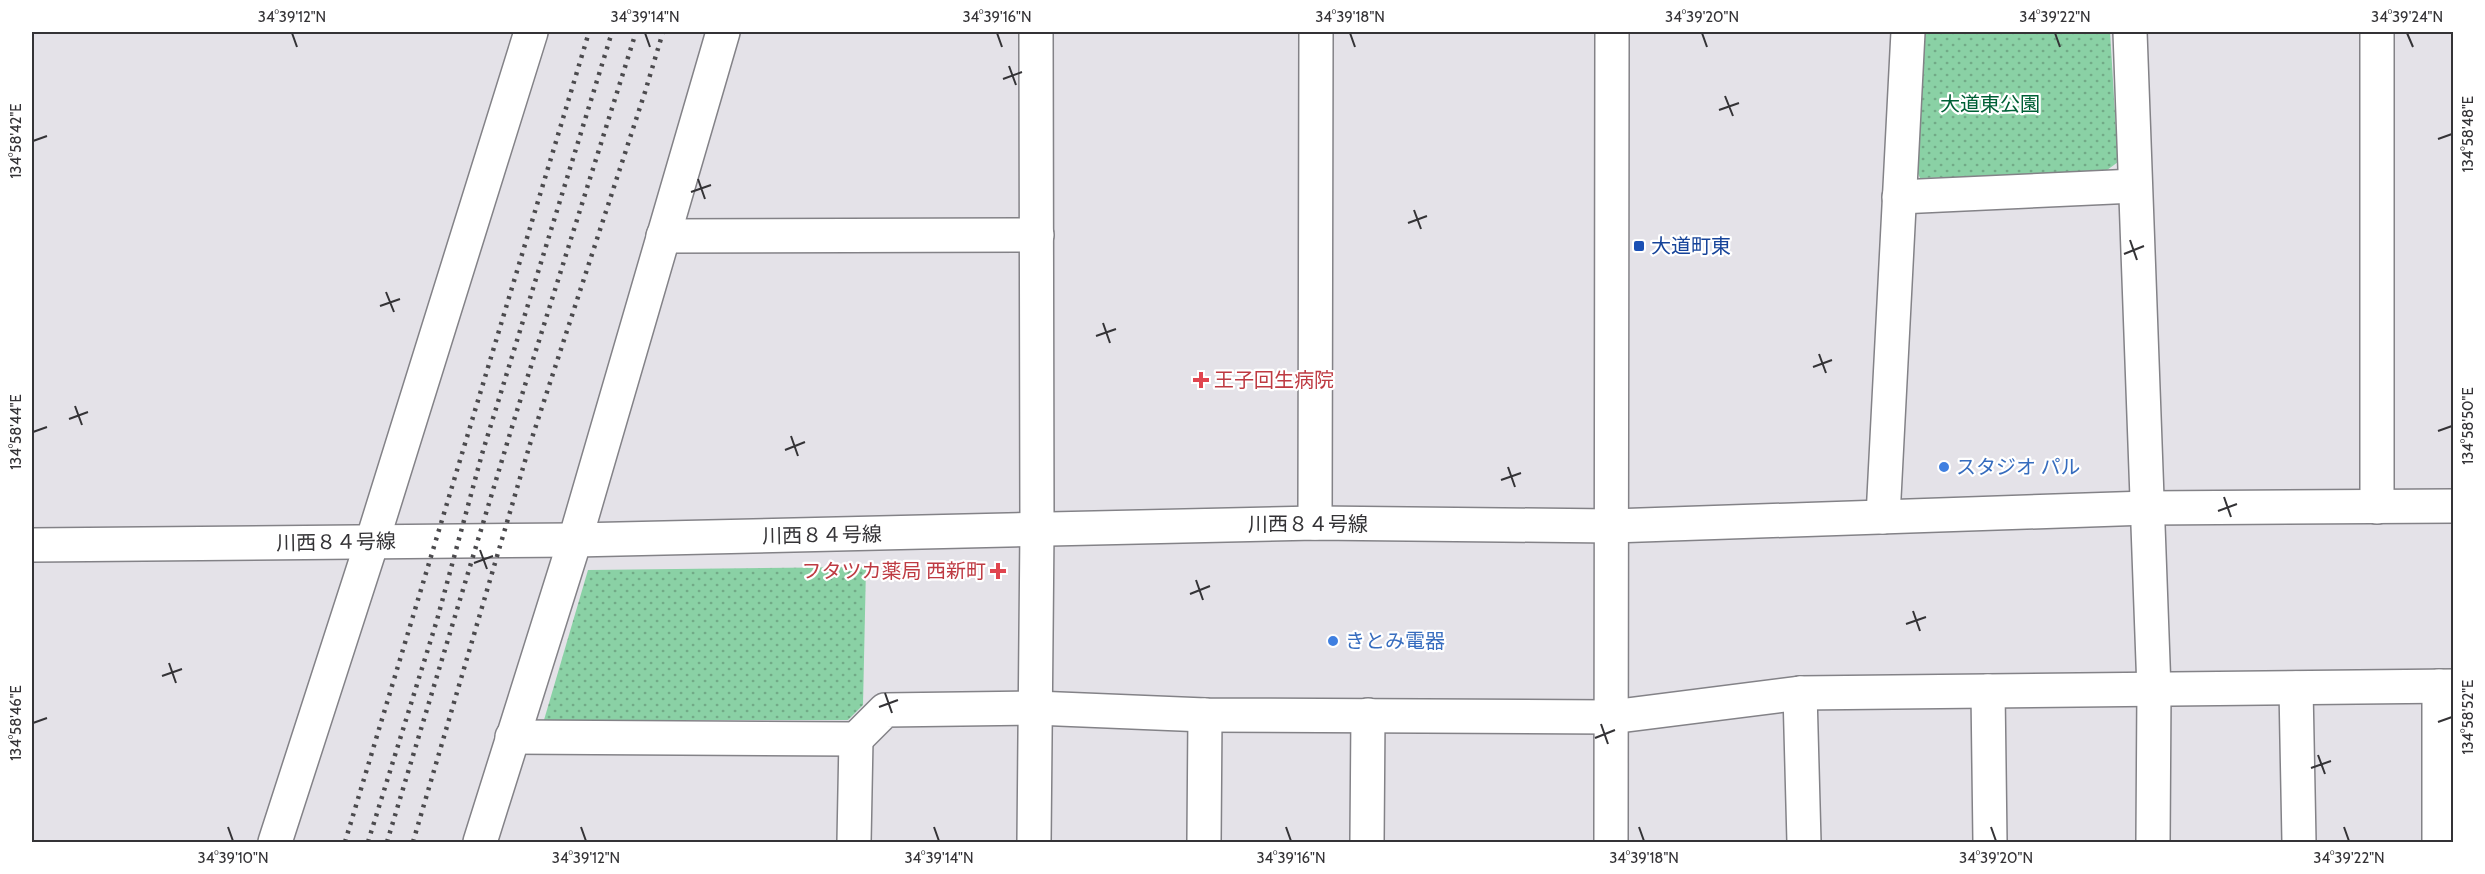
<svg xmlns="http://www.w3.org/2000/svg" width="2485" height="874" font-family="Cabin,'Noto Sans JP',sans-serif">
  <style>
    .park { fill: url(#park-dots) }
    .lines { fill: none; stroke-linecap: round; stroke-linejoin: round }
    .minor-casing { stroke: #838287; stroke-width: 36 }
    .tertiary-casing { stroke: #838287; stroke-width: 36 }
    .minor { stroke: #fff; stroke-width: 33 }
    .tertiary { stroke: #fff; stroke-width: 33 }
    .rail { stroke: #4b4a4d; stroke-width: 4.5; stroke-dasharray: 3 6; stroke-linecap: butt }
    .ticks { fill: none; stroke: #343336; stroke-width: 2 }
    .transit-dot { fill: #1a4fb4; stroke: #fff; stroke-width: 2 }
    .health-dot { fill: #e0444e; stroke: #fff; stroke-width: 2 }
    .shop-dot { fill: #3f7fe0; stroke: #fff; stroke-width: 2 }
    .labels { text-anchor: middle; dominant-baseline: central; stroke-width: 4.5; stroke-linejoin: round; paint-order: stroke }
    .park-label { font-size: 20px; fill: #006036; stroke: #fff }
    .transit-label { font-size: 20px; fill: #164399; stroke: #fff; text-anchor: start }
    .health-label { font-size: 20px; fill: #be3a42; stroke: #fff; text-anchor: start }
    .shop-label { font-size: 20px; fill: #366cbe; stroke: #fff; text-anchor: start }
    .street-label { font-size: 20px; fill: #343336; stroke: #fff }
    .neatline { fill: none; stroke: #343336; stroke-width: 2 }
    .ticks-label { font-size: 15px; text-anchor: middle; fill: #343336 }
  </style>
  <defs>
    <pattern id="park-dots" width="8" height="8" patternUnits="userSpaceOnUse" patternTransform="scale(1.5)"><rect width="8" height="8" fill="#8ad1a5"/><path d="M2 2h.1M6 6h.1" fill="none" stroke="#72aa87" stroke-width="1.8" stroke-linecap="round"/></pattern>
  </defs>
  <rect width="100%" height="100%" fill="#e4e2e8"/>
  <g class="park">
    <path d="M1919,32H2110L2118,162L2103,173L1920,178L1915,167Z"/>
    <path d="M866,567L863,705L848,720H544L588,570Z"/>
  </g>
  <g class="lines">
    <g class="minor-casing">
      <g id="minor">
        <path d="M2130,32L2154,690L2153,842"/>
        <path d="M2377,32V507"/>
        <path d="M1899,197L2135,186"/>
        <path d="M663,236L1037,235"/>
        <path d="M1883,517L1908,32"/>
        <path d="M1315,523L1316,32"/>
        <path d="M2296,688L2299,842"/>
        <path d="M1988,691L1990,842"/>
        <path d="M1800,693L1804,842"/>
        <path d="M512,737L856,739L885,710L1035,708L1205,715L1611,717L1800,693L2454,686"/>
        <path d="M275,842L372,542L531,32"/>
        <path d="M480,842L575,540L723,32"/>
        <path d="M854,842L856,739"/>
        <path d="M1034,842L1037,530L1036,32"/>
        <path d="M1204,842L1205,715"/>
        <path d="M1367,842L1368,715"/>
        <path d="M2439,842V686"/>
      </g>
    </g>
    <g class="tertiary-casing">
      <g id="tertiary">
        <path d="M32,545L575,540L1315,523L1612,526L2147,508L2454,506"/>
        <path d="M1611,842L1612,32"/>
      </g>
    </g>
    <use href="#minor" class="minor"/>
    <use href="#tertiary" class="tertiary"/>
    <g class="rail">
      <path d="M345,842L589,32"/>
      <path d="M368,842L437,620L482,454L612,32"/>
      <path d="M387,842L515,417L636,32"/>
      <path d="M413,842L530,444L645,92L663,32"/>
    </g>
  </g>
  <path class="ticks" d="M292,33L297,47M645,33L650,47M997,33L1002,47M1350,33L1355,47M1702,33L1707,47M2055,33L2060,47M2407,33L2413,47M1009,66L1016,85M1003,79L1022,72M1725,96L1733,116M1719,110L1739,103M2438,139L2452,134M33,141L47,136M698,179L705,199M691,192L711,185M1414,210L1421,229M1408,223L1427,216M2130,240L2137,260M2124,254L2144,246M386,292L394,312M380,306L400,299M1103,323L1110,343M1096,336L1116,329M1819,354L1826,373M1813,367L1832,360M75,406L82,425M69,419L88,412M2438,431L2452,426M33,432L47,427M791,436L798,456M785,450L805,442M1508,467L1515,487M1501,480L1521,473M2224,497L2231,517M2218,511L2237,504M480,550L487,569M474,563L493,556M1196,580L1203,600M1190,594L1210,586M1913,611L1920,631M1906,624L1926,617M169,663L176,683M162,676L182,669M885,693L892,713M879,707L898,700M2438,722L2452,717M33,723L47,718M1601,724L1608,744M1595,738L1615,730M2318,755L2325,774M2311,768L2331,761M228,827L233,841M581,827L586,841M934,827L939,841M1286,827L1291,841M1639,827L1644,841M1991,827L1996,841M2344,827L2349,841"/>
  <rect class="transit-dot" x="1633" y="240" width="12" height="12" rx="3"/>
  <g class="health-dot">
    <path d="M1198 371h6v6h6v6h-6v6h-6v-6h-6v-6h6z"/>
    <path d="M995 562h6v6h6v6h-6v6h-6v-6h-6v-6h6z"/>
  </g>
  <g class="shop-dot">
    <circle cx="1944" cy="467" r="6"/>
    <circle cx="1333" cy="641" r="6"/>
  </g>
  <g class="labels">
    <g class="park-label">
      <text x="1990" y="104">大道東公園</text>
    </g>
    <g class="transit-label">
      <text x="1651" y="246">大道町東</text>
    </g>
    <g class="health-label">
      <text x="1214" y="380">王子回生病院</text>
      <text x="986" y="571" text-anchor="end">フタツカ薬局 西新町</text>
    </g>
    <g class="shop-label">
      <text x="1956" y="467">スタジオ パル</text>
      <text x="1345" y="641">きとみ電器</text>
    </g>
    <g class="street-label">
      <text x="1308" y="524">川西８４号線</text>
      <text transform="translate(822 535) rotate(-1)">川西８４号線</text>
      <text transform="translate(336 542) rotate(-1)">川西８４号線</text>
    </g>
  </g>
  <rect width="2485" height="874" fill="none" stroke="#ffffff" stroke-width="66"/>
  <rect x="33" y="33" width="2419" height="808" class="neatline"/>
  <g class="ticks-label">
    <text x="292" y="22">34°39'12"N</text>
    <text x="645" y="22">34°39'14"N</text>
    <text x="997" y="22">34°39'16"N</text>
    <text x="1350" y="22">34°39'18"N</text>
    <text x="1702" y="22">34°39'20"N</text>
    <text x="2055" y="22">34°39'22"N</text>
    <text x="2407" y="22">34°39'24"N</text>
    <text transform="translate(2468 134) rotate(-90)" y="5">134°58'48"E</text>
    <text transform="translate(16 141) rotate(-90)" y="5">134°58'42"E</text>
    <text transform="translate(2468 426) rotate(-90)" y="5">134°58'50"E</text>
    <text transform="translate(16 432) rotate(-90)" y="5">134°58'44"E</text>
    <text transform="translate(2468 717) rotate(-90)" y="5">134°58'52"E</text>
    <text transform="translate(16 723) rotate(-90)" y="5">134°58'46"E</text>
    <text x="233" y="863">34°39'10"N</text>
    <text x="586" y="863">34°39'12"N</text>
    <text x="939" y="863">34°39'14"N</text>
    <text x="1291" y="863">34°39'16"N</text>
    <text x="1644" y="863">34°39'18"N</text>
    <text x="1996" y="863">34°39'20"N</text>
    <text x="2349" y="863">34°39'22"N</text>
  </g>
</svg>
